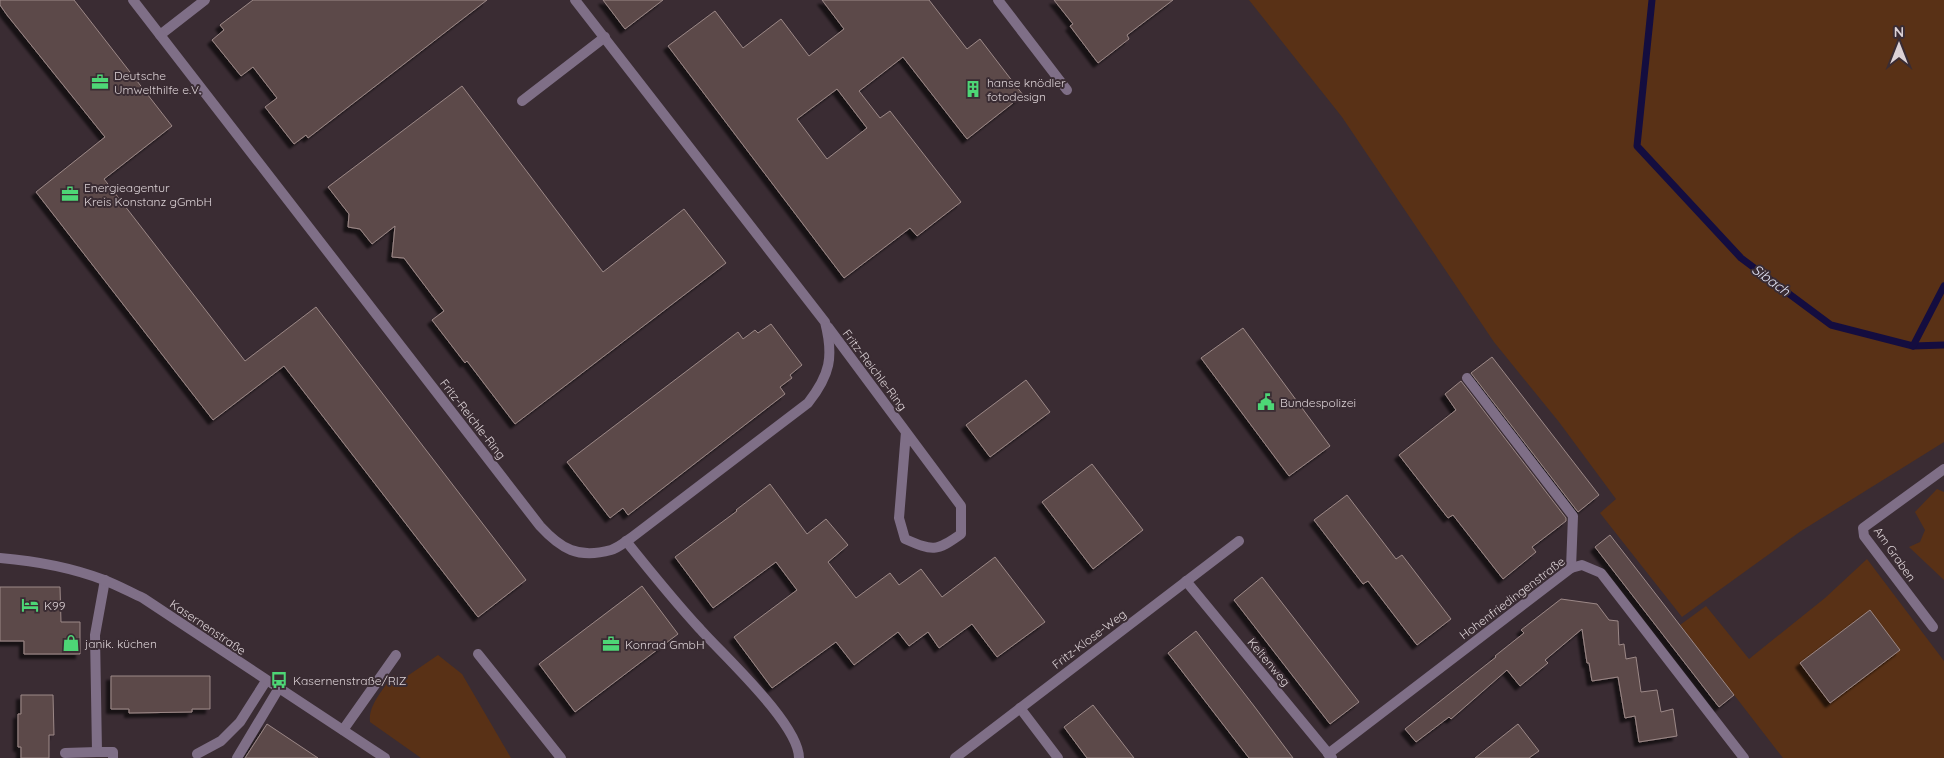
<svg xmlns="http://www.w3.org/2000/svg" width="1944" height="758" font-family="Quicksand,sans-serif">
  <style>
    .green { fill: #593116 }
    .lines { fill: none; stroke-linecap: round; stroke-linejoin: round }
    .stream { stroke: #140d3f; stroke-width: 7 }
    .building { fill: #5c4a49; stroke: #9c8887; fill-rule: evenodd; filter: url(#shadow) }
    .service { stroke: #7f6f87; stroke-width: 10 }
    .minor { stroke: #7f6f87; stroke-width: 10 }
    .labels { text-anchor: middle; dominant-baseline: central; stroke-width: 4; stroke-linejoin: round; paint-order: stroke }
    .poi-label { font-size: 12px; fill: #dcd2d6; stroke: #3a2c33; text-anchor: start }
    .street-label { font-size: 12px; fill: #dcd2d6; stroke: #3a2c33 }
    .water-label { font-size: 14px; font-style: italic; fill: #dedff1; stroke: #3a2c33 }
  </style>
  <defs>
    <filter id="shadow"><feDropShadow dx="-4.5" dy="4.5" stdDeviation="1" flood-color="#0009"/></filter>
  </defs>
  <rect width="100%" height="100%" fill="#3a2c33"/>
  <g class="green">
    <path d="M1249,0H1944V442L1801,531L1682,617L1600,513L1616,499L1559,422L1494,342L1342,117Z"/>
    <path d="M1937,489L1944,492V580L1909,547L1920,542L1925,530L1915,512Z"/>
    <path d="M1867,559L1944,661V758H1783L1680,625L1706,606L1749,659L1825,598Z"/>
    <path d="M438,655L462,674L511,758H421L370,722C368,705 384,689 393,675L403,679Z"/>
  </g>
  <g class="lines">
    <g class="stream">
      <path d="M1652,0L1637,146L1741,258L1831,325L1913,346L1944,345"/>
      <path d="M1913,346L1944,286"/>
    </g>
  </g>
  <g class="building">
    <path d="M0,0H74L172,126L104,179L245,361L316,307L526,580L478,617L284,366L213,420L36,192L105,137L7,15L0,5Z"/>
    <path d="M253,0H487L308,138L306,135L294,144L265,107L277,98L253,67L241,76L212,40L224,30L220,25Z"/>
    <path d="M603,0H663L625,29Z"/>
    <path d="M822,0H929L967,49L980,39L1023,95L967,139L903,57L859,91L880,118L890,111L961,202L917,236L910,228L844,278L668,46L715,11L743,48L781,19L809,56L844,29ZM837,89L867,128L827,159L797,119Z"/>
    <path d="M1054,0H1173L1127,35L1129,39L1098,63L1070,26L1073,24Z"/>
    <path d="M462,86L603,272L684,209L726,263L515,424L467,361L465,363L432,320L444,311L404,258L392,257L395,226L372,244L360,229L348,227L349,214L328,187Z"/>
    <path d="M771,324L802,365L790,375L792,378L780,387L785,394L628,515L623,508L610,518L567,462L738,332L743,339L755,330L758,333Z"/>
    <path d="M1243,328L1330,446L1289,476L1201,358Z"/>
    <path d="M1492,357L1599,495L1578,512L1471,373Z"/>
    <path d="M1026,380L1050,412L990,457L966,425Z"/>
    <path d="M1461,381L1566,518V521L1532,547L1536,552L1503,579L1453,515L1448,518L1399,455L1456,410L1445,394Z"/>
    <path d="M1092,464L1143,530L1093,569L1042,502Z"/>
    <path d="M770,484L807,534L826,519L848,545L828,562L856,598L890,573L899,585L921,569L942,597L995,557L1045,622L997,657L972,624L939,648L928,632L909,646L898,632L854,665L836,642L772,688L734,637L797,590L776,562L713,608L675,557L737,511L736,510Z"/>
    <path d="M1347,495L1396,559L1402,555L1451,619L1417,645L1368,581L1363,584L1314,520Z"/>
    <path d="M1610,535L1734,695L1719,707L1595,547Z"/>
    <path d="M1262,577L1359,702L1330,724L1234,600Z"/>
    <path d="M642,586L678,634L575,712L539,664Z"/>
    <path d="M0,587H60L61,622H80V654H24V641H0Z"/>
    <path d="M1561,599L1597,604L1609,620L1618,621L1619,645L1624,644L1626,659L1636,657L1641,692L1657,690L1661,712L1673,709L1677,736L1639,742L1635,716L1625,718L1618,677L1592,681L1589,663H1587L1582,629L1545,660L1548,663L1520,686L1507,670L1451,719L1449,717L1416,742L1405,729L1496,657L1495,656L1524,633L1521,630Z"/>
    <path d="M1870,610L1900,650L1830,703L1800,663Z"/>
    <path d="M1196,631L1254,706L1293,758H1249L1168,653Z"/>
    <path d="M111,676H210V709H192V712L129,713V709H111Z"/>
    <path d="M21,695H53L54,735H49V758H21V747H18V714H21Z"/>
    <path d="M1093,705L1134,758H1087L1064,727Z"/>
    <path d="M267,724L318,758H245Z"/>
    <path d="M1518,724L1539,751L1529,758H1475Z"/>
  </g>
  <g class="lines">
    <g class="service">
      <path d="M160,35L205,0"/>
      <path d="M522,101L605,37"/>
      <path d="M1467,378L1573,516L1571,568"/>
      <path d="M626,541C650,571 674,601 700,629C723,655 799,724 799,758"/>
      <path d="M105,580L95,635L97,752H113V758"/>
      <path d="M478,654L561,758"/>
      <path d="M343,730L396,655"/>
      <path d="M65,753L97,752"/>
      <path d="M197,754L221,741L240,722L266,681"/>
      <path d="M237,758L279,688"/>
    </g>
    <g class="minor">
      <path d="M133,0L540,526C561,549 578,559 611,550C618,548 625,542 631,538L808,403C830,375 834,357 825,322L575,0"/>
      <path d="M998,0L1067,90"/>
      <path d="M828,327L961,506V534C936,552 933,551 905,539L899,518L906,432"/>
      <path d="M0,558C36,561 70,567 104,580C117,585 130,592 143,598L385,758"/>
      <path d="M1186,581L1332,758"/>
      <path d="M1933,627L1864,536L1863,528L1944,469"/>
      <path d="M1020,708L1058,758"/>
      <path d="M1328,754L1571,568L1582,565L1601,573L1744,758"/>
      <path d="M955,758L1239,541"/>
    </g>
  </g>
  <defs>
    <g id="office-bare" transform="scale(1.35)"><path d="M-6-3h4V-5.5h4V-3h4V5H-6ZM-1-4.5V-3h2v-1.5ZM-6 0V1H6V0Z" fill="#4dd676" stroke="#3a2c33" stroke-width="2.5" paint-order="stroke"/></g>
    <g id="building-bare" transform="scale(1.35)"><path d="M-4-6H4V6H1V3H-1V6H-4ZM-2.5-4.3h1.7v1.8h-1.7ZM.8-4.3h1.7v1.8H.8ZM-2.5-1h1.7V.8h-1.7ZM.8-1h1.7V.8H.8Z" fill="#4dd676" stroke="#3a2c33" stroke-width="2.5" paint-order="stroke"/></g>
    <g id="civic-bare" transform="scale(1.35)"><path d="M-.6-6.5H3V-4.5H.6V-3L4-1V1h2V6H-6V1h2V-1L-.6-3ZM-1.2 2.5V6h2.4V2.5Z" fill="#4dd676" stroke="#3a2c33" stroke-width="2.5" paint-order="stroke"/></g>
    <g id="hotel-bare" transform="scale(1.35)"><path d="M-6-4.5h1.5V1H6V5H4.5V3h-9V5H-6ZM-4 0a1.8 1.8 0 1 1 3.6 0ZM.5 0V-2.5h3Q6-2.5 6 0Z" fill="#4dd676" stroke="#3a2c33" stroke-width="2.5" paint-order="stroke"/></g>
    <g id="shop-bare" transform="scale(1.35)"><path d="M-5-2.5h2.3a2.7 3.5 0 0 1 5.4 0H5L5.5 6h-11ZM-1.5-2.5h3a1.5 2.3 0 0 0-3 0Z" fill="#4dd676" stroke="#3a2c33" stroke-width="2.5" paint-order="stroke"/></g>
    <g id="bus-bare" transform="scale(1.35)"><path d="M-5-6H5V4H4V6H2V4H-2V6H-4V4H-5ZM-3.5-4V0h7V-4ZM-3.5 1.2v1.5H-2V1.2ZM2 1.2v1.5H3.5V1.2Z" fill="#4dd676" stroke="#3a2c33" stroke-width="2.5" paint-order="stroke"/></g>
  </defs>
  <g fill-rule="evenodd">
    <use href="#office-bare" x="100" y="82"/>
    <use href="#building-bare" x="973" y="89"/>
    <use href="#office-bare" x="70" y="194"/>
    <use href="#civic-bare" x="1266" y="402"/>
    <use href="#hotel-bare" x="30" y="605"/>
    <use href="#shop-bare" x="71" y="643"/>
    <use href="#office-bare" x="611" y="644"/>
    <use href="#bus-bare" x="279" y="680"/>
  </g>
  <g class="labels">
    <g class="poi-label">
      <text x="114" y="75">Deutsche<tspan x="114" dy="14">Umwelthilfe e.V.</tspan></text>
      <text x="987" y="82">hanse knödler<tspan x="987" dy="14">fotodesign</tspan></text>
      <text x="84" y="187">Energieagentur<tspan x="84" dy="14">Kreis Konstanz gGmbH</tspan></text>
      <text x="1280" y="402">Bundespolizei</text>
      <text x="44" y="605">K99</text>
      <text x="85" y="643">janik. küchen</text>
      <text x="625" y="644">Konrad GmbH</text>
      <text x="293" y="680">Kasernenstraße/RIZ</text>
    </g>
    <g class="street-label">
      <text transform="translate(875 370) rotate(53)">Fritz-Reichle-Ring</text>
      <text transform="translate(473 419) rotate(52)">Fritz-Reichle-Ring</text>
      <text transform="translate(1895 554) rotate(55)">Am Graben</text>
      <text transform="translate(1512 598) rotate(-37)">Hohenfriedingenstraße</text>
      <text transform="translate(208 627) rotate(34)">Kasernenstraße</text>
      <text transform="translate(1089 639) rotate(-37)">Fritz-Klose-Weg</text>
      <text transform="translate(1269 662) rotate(50)">Keltenweg</text>
    </g>
    <g class="water-label">
      <text transform="translate(1771 280) rotate(36)">Sibach</text>
    </g>
  </g>
  <g transform="translate(1899 45)" stroke="#3a2c33" stroke-width="4" paint-order="stroke">
  <path d="M0-4L9 19L0 12L-9 19Z" fill="#dcd2d6"/>
  <text y="-8" font-size="14" font-weight="bold" text-anchor="middle" fill="#dcd2d6">N</text>
  </g>
</svg>
